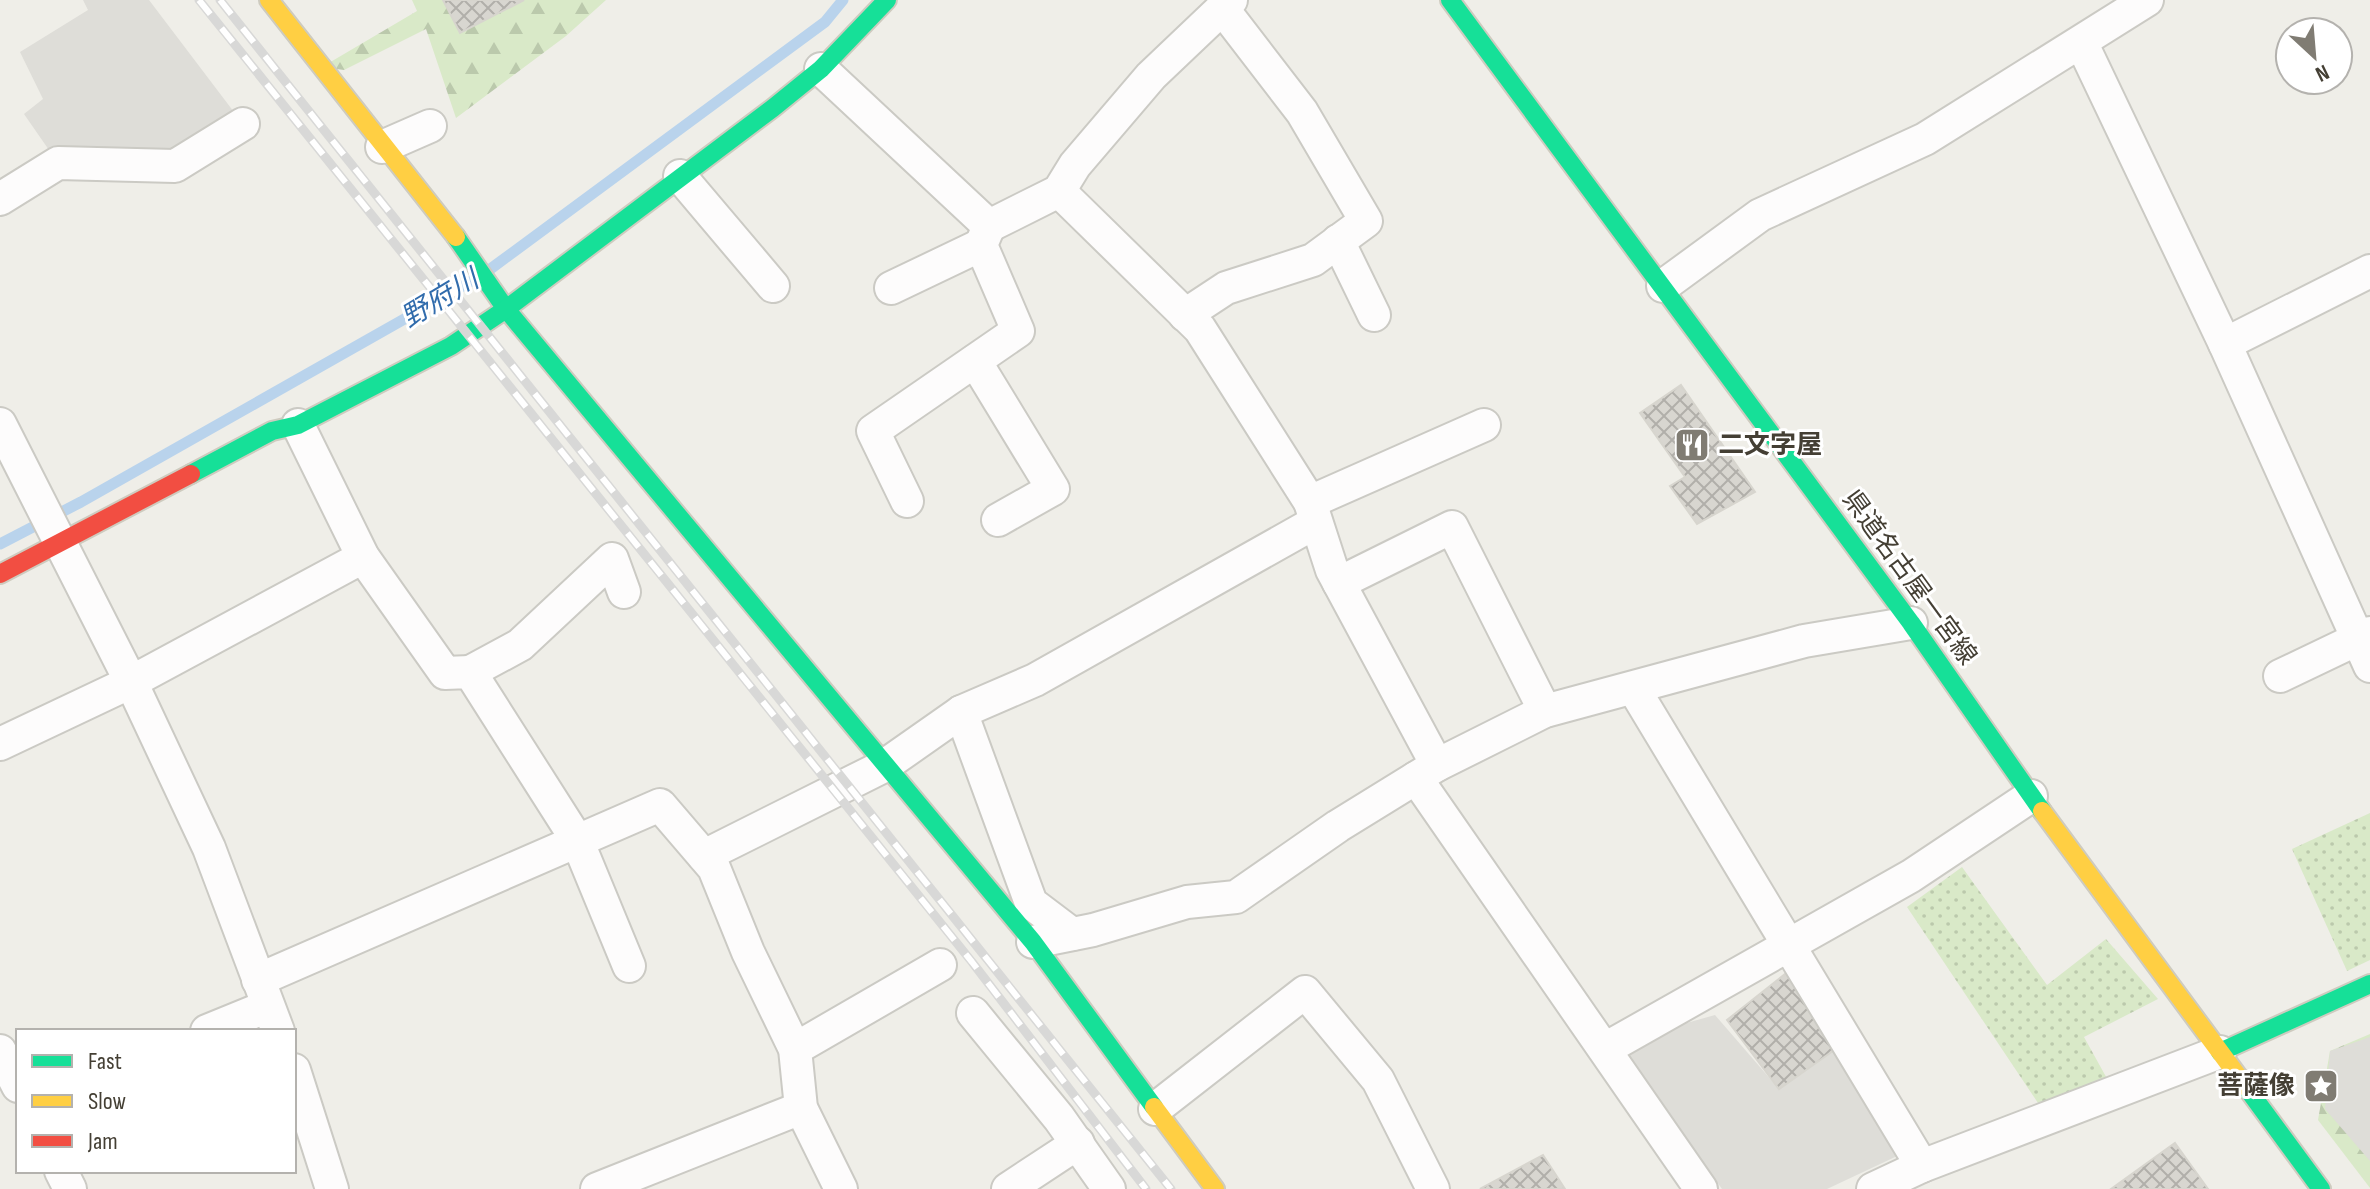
<svg xmlns="http://www.w3.org/2000/svg" width="2370" height="1189" font-family="'Sofia Sans Condensed','Noto Sans JP',sans-serif">
  <style>
    .grass { fill: url(#grass-dots) }
    .forest { fill: url(#forest-firs) }
    .parking { fill: #deddd8 }
    .lines { fill: none; stroke-linecap: round; stroke-linejoin: round }
    .stream { stroke: #b9d3ec; stroke-width: 11 }
    .building { fill: url(#building-cross-hatch); stroke: #d7d5ce; stroke-width: 2 }
    .street-casing { stroke: #cbcac4; stroke-width: 36 }
    .fast-casing { stroke: #cecbbf; stroke-width: 22 }
    .slow-casing { stroke: #cecbbf; stroke-width: 22 }
    .jam-casing { stroke: #cecbbf; stroke-width: 22 }
    .street { stroke: #fdfcfc; stroke-width: 32 }
    .fast { stroke: #16e098; stroke-width: 18 }
    .slow { stroke: #ffcf43; stroke-width: 18 }
    .jam { stroke: #f24e42; stroke-width: 18 }
    .rail-casing { stroke: #d8d8d7; stroke-width: 9 }
    .rail { stroke: #fff; stroke-width: 6; stroke-dasharray: 18; stroke-linecap: butt }
    .labels { text-anchor: middle; dominant-baseline: central; stroke-width: 6; stroke-linejoin: round; paint-order: stroke }
    .poi-label { font-size: 26px; font-weight: bold; fill: #443f34; stroke: #fff; text-anchor: start }
    .street-label { font-size: 26px; fill: #443f34; stroke: #fff }
    .water-label { font-size: 28px; font-style: italic; fill: #316cac; stroke: #fff }
  </style>
  <defs>
    <pattern id="grass-dots" width="8" height="8" patternUnits="userSpaceOnUse" patternTransform="scale(2)"><rect width="8" height="8" fill="#d9e9c8"/><path d="M2 2h.1M6 6h.1" fill="none" stroke="#bbc9ac" stroke-width="1.8" stroke-linecap="round"/></pattern>
    <pattern id="forest-firs" width="22" height="20" patternUnits="userSpaceOnUse" patternTransform="scale(2)"><rect width="22" height="20" fill="#d9e9c8"/><path d="M5 1l3.5 6h-7zM16 11l3.5 6h-7z" fill="#bbc9ac"/></pattern>
    <pattern id="building-cross-hatch" width="8" height="8" patternUnits="userSpaceOnUse" patternTransform="scale(2)"><rect width="8" height="8" fill="#d8d6d0"/><path d="M0 0l8 8M0 8l8-8" fill="none" stroke="#b1afaa"/></pattern>
  </defs>
  <rect width="100%" height="100%" fill="#efeee8"/>
  <g class="grass">
    <path d="M2370,813V960L2347,971L2292,849Z"/>
    <path d="M1962,867L2047,985L2106,939L2158,999L2084,1037L2115,1093L2048,1118L1907,907Z"/>
  </g>
  <g class="forest">
    <path d="M412,0H606L566,36L456,118L426,29L344,70L322,67L417,11Z"/>
    <path d="M2370,1034V1188L2318,1120L2330,1051Z"/>
  </g>
  <g class="parking">
    <path d="M83,0H149L243,124L172,150L58,163L24,114L43,99L20,52L88,10Z"/>
    <path d="M1715,1015L1779,1089L1847,1041L1912,1149L1827,1189H1722L1619,1042Z"/>
    <path d="M2370,1037V1161L2325,1109L2330,1051Z"/>
  </g>
  <g class="lines">
    <g class="stream">
      <path d="M489,270L825,22L843,0"/>
      <path d="M0,544L81,502L475,279"/>
    </g>
  </g>
  <g class="building">
    <path d="M443,0H524L460,33Z"/>
    <path d="M1681,385L1755,492L1697,524L1670,486L1685,477L1640,413Z"/>
    <path d="M1799,963L1847,1041L1779,1089L1727,1020Z"/>
    <path d="M2175,1143L2208,1189H2111Z"/>
    <path d="M1543,1155L1565,1189H1480Z"/>
  </g>
  <g class="lines">
    <g class="street-casing">
      <g id="street">
        <path d="M2082,44L2225,344L2370,666"/>
        <path d="M821,69L989,226L1059,191L1075,165L1151,76L1231,0"/>
        <path d="M382,147L430,126"/>
        <path d="M680,176L773,286"/>
        <path d="M1059,191L1200,329L1310,502L1332,570L1437,765"/>
        <path d="M0,199L58,163L175,166L243,124"/>
        <path d="M1338,241L1374,315"/>
        <path d="M1663,286L1760,215L1925,139L2147,0"/>
        <path d="M891,288L981,245"/>
        <path d="M1185,315L1226,288L1313,260L1366,221L1302,112L1222,8"/>
        <path d="M2225,344L2370,271"/>
        <path d="M975,361L1053,489L998,520"/>
        <path d="M0,424L131,682L209,848L278,1031"/>
        <path d="M298,425L363,557L445,673L470,672L577,840L629,966"/>
        <path d="M907,501L873,431L1018,331L981,245L989,226"/>
        <path d="M1310,502L1484,425"/>
        <path d="M1339,583L1452,527L1545,711"/>
        <path d="M470,672L520,645L612,559L624,592"/>
        <path d="M2280,676L2370,633"/>
        <path d="M1634,689L1922,1166"/>
        <path d="M961,712L1031,903L1072,934"/>
        <path d="M0,744L131,682L363,557"/>
        <path d="M1416,778L1701,1189"/>
        <path d="M704,856L884,766L961,712L1035,680L1316,522"/>
        <path d="M1033,942L1093,930L1187,902L1236,897L1338,826L1437,765L1545,711L1804,641L1911,623"/>
        <path d="M258,980L660,805L714,868L748,952L795,1049L801,1108L841,1189"/>
        <path d="M973,1013L1059,1118L1109,1189"/>
        <path d="M207,1031L268,1006"/>
        <path d="M795,1049L940,965"/>
        <path d="M1605,1049L1911,876L2031,796"/>
        <path d="M0,1051L18,1086"/>
        <path d="M294,1070L332,1189"/>
        <path d="M1155,1109L1305,992L1378,1080L1433,1189"/>
        <path d="M61,1171L70,1189"/>
        <path d="M597,1189L801,1108"/>
        <path d="M1008,1189L1078,1143"/>
        <path d="M1873,1189L1922,1166L2220,1052"/>
      </g>
    </g>
    <g class="fast-casing">
      <g id="fast">
        <path d="M1450,0L1911,623L2042,811"/>
        <path d="M456,237L506,309L1033,942L1154,1107"/>
        <path d="M191,474L272,431L298,425L451,346L506,309L773,108L821,69L887,0"/>
        <path d="M2220,1052L2370,984"/>
        <path d="M2246,1087L2321,1189"/>
      </g>
    </g>
    <g class="slow-casing">
      <g id="slow">
        <path d="M269,0L456,237"/>
        <path d="M2042,811L2246,1087"/>
        <path d="M1154,1107L1215,1189"/>
      </g>
    </g>
    <g class="jam-casing">
      <path id="jam" d="M0,574L191,474"/>
    </g>
    <use href="#street" class="street"/>
    <use href="#fast" class="fast"/>
    <use href="#slow" class="slow"/>
    <use href="#jam" class="jam"/>
    <g class="rail-casing">
      <g id="rail">
        <path d="M199,0L972,962L1146,1189"/>
        <path d="M220,0L1171,1189"/>
      </g>
    </g>
    <use href="#rail" class="rail"/>
  </g>
  <defs>
    <g id="restaurant-square" transform="scale(1.8)"><rect x="-9" y="-9" width="18" height="18" rx="4" fill="#807c73" stroke="#fff"/><path d="M-5-6h1v4h1v-4h1v4h1v-4h1v5L-1.5 .5V6h-2V.5L-5-1ZM5-6V6H3V1.5H1.5Q1.5-4 5-6Z" fill="#fff"/></g>
    <g id="sight-square" transform="scale(1.8)"><rect x="-9" y="-9" width="18" height="18" rx="4" fill="#807c73" stroke="#fff"/><path d="M0-6L1.8-2.2L6-1.7L2.9 1.2L3.7 5.4L0 3.3L-3.7 5.4L-2.9 1.2L-6-1.7L-1.8-2.2Z" fill="#fff"/></g>
  </defs>
  <g fill-rule="evenodd">
    <use href="#restaurant-square" x="1692" y="445"/>
    <use href="#sight-square" x="2321" y="1086"/>
  </g>
  <g class="labels">
    <g class="poi-label">
      <text x="1718" y="445">二文字屋</text>
      <text x="2295" y="1086" text-anchor="end">菩薩像</text>
    </g>
    <g class="street-label">
      <text transform="translate(1909 578) rotate(54)">県道名古屋一宮線</text>
    </g>
    <g class="water-label">
      <text transform="translate(440 299) rotate(-31)">野府川</text>
    </g>
  </g>
  <rect x="16" y="1029" width="280" height="144" fill="#ffffff" stroke="#b4b2ae" stroke-width="2"/>
  <rect x="32" y="1055" width="40" height="12" fill="#16e098" stroke="#b4b2ae" stroke-width="2"/>
  <text x="88" y="1069" font-size="24" fill="#443f34">Fast</text>
  <rect x="32" y="1095" width="40" height="12" fill="#ffcf43" stroke="#b4b2ae" stroke-width="2"/>
  <text x="88" y="1109" font-size="24" fill="#443f34">Slow</text>
  <rect x="32" y="1135" width="40" height="12" fill="#f24e42" stroke="#b4b2ae" stroke-width="2"/>
  <text x="88" y="1149" font-size="24" fill="#443f34">Jam</text>
  <g transform="translate(2314 56) rotate(154)"><circle r="38" fill="#ffffff" stroke="#b4b2ae" stroke-width="2"/>
  <path d="M0-6L14 30L0 20L-14 30Z" fill="#807c73"/>
  <text y="-12" font-size="22" font-weight="bold" text-anchor="middle" fill="#443f34">N</text>
  </g>
</svg>
